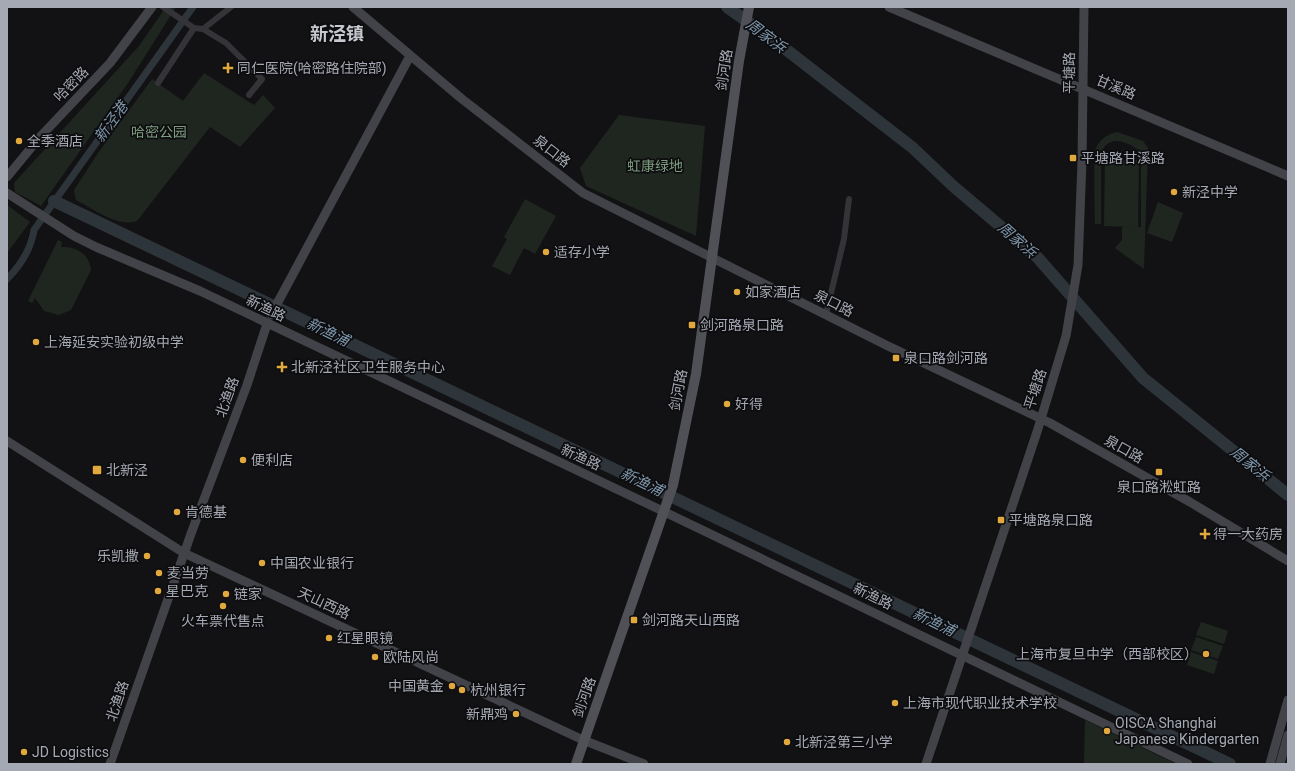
<svg xmlns="http://www.w3.org/2000/svg" width="1295" height="771" font-family="Roboto,'Noto Sans SC',sans-serif">
  <style>
    .green { fill: #1f2620 }
    .lines { fill: none; stroke-linecap: round; stroke-linejoin: round }
    .canal { stroke: #2d353b; stroke-width: 7 }
    .river { stroke: #2d353b; stroke-width: 12 }
    .street { stroke: #343438; stroke-width: 6 }
    .secondary { stroke: #424348; stroke-width: 9 }
    .primary { stroke: #505157; stroke-width: 10 }
    .poi-dot { fill: #e1a93d; stroke: #0d0d0f; stroke-width: 1.5 }
    .labels { text-anchor: middle; dominant-baseline: central; stroke-width: 3.5; stroke-linejoin: round; paint-order: stroke }
    .poi-label { font-size: 14px; fill: #a5a9b3; stroke: #0d0d0f; text-anchor: start }
    .street-label { font-size: 14px; fill: #a5a9b3; stroke: #0d0d0f }
    .park-label { font-size: 14px; fill: #7d9c7f; stroke: #0d0d0f }
    .water-label { font-size: 15px; font-style: italic; fill: #7f97ab; stroke: #0d0d0f }
    .district-label { font-size: 18px; font-weight: bold; fill: #c6c8cf; stroke: #0d0d0f }
  </style>
  <rect width="100%" height="100%" fill="#121214"/>
  <g class="green">
    <path d="M166,7H176L128,83L41,206L15,192L14,183L139,46Z"/>
    <path d="M204,73L254,105L263,95L275,108L240,147L210,127L137,221C118,228 92,208 76,200L74,190L98,153L152,79L183,101Z"/>
    <path d="M619,115L705,126L696,236L586,186L580,168Z"/>
    <path d="M1117,132L1143,141L1148,148L1144,269L1115,248L1122,240V227H1134L1104,226L1105,160H1139L1138,227H1141V152C1130,143 1109,132 1101,153V224H1095C1095,213 1093,154 1096,148C1100,139 1108,134 1117,132Z"/>
    <path d="M525,199L556,216L535,254L524,248L510,275L492,266L507,239L504,237Z"/>
    <path d="M1158,202L1183,213L1172,242L1147,233Z"/>
    <path d="M7,205L30,222L7,253Z"/>
    <path d="M58,240L62,242L61,247C75,246 90,254 91,270L71,310L59,315L44,311L35,298L32,303L28,301Z"/>
    <path d="M1201,622L1228,631L1224,644L1196,635Z"/>
    <path d="M1196,637L1223,646L1218,659L1191,650Z"/>
    <path d="M1191,652L1218,661L1214,674L1187,665Z"/>
    <path d="M1085,720L1176,764H1084Z"/>
  </g>
  <g class="lines">
    <path class="canal" d="M7,279C20,266 31,249 34,230L193,7"/>
    <g class="river">
      <path d="M727,7L779,44L913,148L953,186L1038,258L1143,378L1288,495"/>
      <path d="M54,201L1230,764"/>
    </g>
    <g class="street">
      <path d="M163,7L194,28L203,29L226,43L262,79L249,95"/>
      <path d="M203,29L231,7"/>
      <path d="M158,83L194,28"/>
      <path d="M826,314L844,239L849,199"/>
    </g>
    <g class="secondary">
      <path d="M353,7L462,99L583,193L888,346L1050,423L1190,502L1288,561"/>
      <path d="M889,7L1288,176"/>
      <path d="M7,177L40,137L110,63L152,7"/>
      <path d="M7,193L74,236L96,247L200,291L648,504L1188,764"/>
      <path d="M271,315L410,56"/>
      <path d="M7,441L184,553L583,740L644,764"/>
      <path d="M110,764L192,531L247,385L267,324"/>
      <path d="M926,764L1037,432L1066,336L1078,265L1082,162L1084,7"/>
      <path d="M1270,764L1288,700"/>
      <path d="M1280,764L1288,735"/>
    </g>
    <path class="primary" d="M576,764L673,485L696,374L739,61L749,7"/>
  </g>
  <g class="poi-dot">
    <path d="M226 62h4v4h4v4h-4v4h-4v-4h-4v-4h4z"/>
    <circle cx="19" cy="141" r="4"/>
    <rect x="1069" y="154" width="8" height="8" rx="2"/>
    <circle cx="1174" cy="192" r="4"/>
    <circle cx="546" cy="252" r="4"/>
    <circle cx="737" cy="292" r="4"/>
    <rect x="688" y="321" width="8" height="8" rx="2"/>
    <circle cx="36" cy="342" r="4"/>
    <rect x="892" y="354" width="8" height="8" rx="2"/>
    <path d="M280 361h4v4h4v4h-4v4h-4v-4h-4v-4h4z"/>
    <circle cx="727" cy="404" r="4"/>
    <circle cx="243" cy="460" r="4"/>
    <rect x="92" y="465" width="10" height="10" rx="2"/>
    <rect x="1155" y="468" width="8" height="8" rx="2"/>
    <circle cx="177" cy="512" r="4"/>
    <rect x="997" y="516" width="8" height="8" rx="2"/>
    <path d="M1203 528h4v4h4v4h-4v4h-4v-4h-4v-4h4z"/>
    <circle cx="147" cy="556" r="4"/>
    <circle cx="262" cy="563" r="4"/>
    <circle cx="159" cy="573" r="4"/>
    <circle cx="158" cy="591" r="4"/>
    <circle cx="226" cy="594" r="4"/>
    <circle cx="223" cy="606" r="4"/>
    <rect x="630" y="616" width="8" height="8" rx="2"/>
    <circle cx="329" cy="638" r="4"/>
    <circle cx="1206" cy="654" r="4"/>
    <circle cx="375" cy="657" r="4"/>
    <circle cx="452" cy="686" r="4"/>
    <circle cx="462" cy="690" r="4"/>
    <circle cx="895" cy="703" r="4"/>
    <circle cx="516" cy="714" r="4"/>
    <circle cx="1107" cy="731" r="4"/>
    <circle cx="787" cy="742" r="4"/>
    <circle cx="24" cy="752" r="4"/>
  </g>
  <g class="labels">
    <g class="poi-label">
      <text x="237" y="68">同仁医院(哈密路住院部)</text>
      <text x="27" y="141">全季酒店</text>
      <text x="1081" y="158">平塘路甘溪路</text>
      <text x="1182" y="192">新泾中学</text>
      <text x="554" y="252">适存小学</text>
      <text x="745" y="292">如家酒店</text>
      <text x="700" y="325">剑河路泉口路</text>
      <text x="44" y="342">上海延安实验初级中学</text>
      <text x="904" y="358">泉口路剑河路</text>
      <text x="291" y="367">北新泾社区卫生服务中心</text>
      <text x="735" y="404">好得</text>
      <text x="251" y="460">便利店</text>
      <text x="106" y="470">北新泾</text>
      <text x="1159" y="487" text-anchor="middle">泉口路淞虹路</text>
      <text x="185" y="512">肯德基</text>
      <text x="1009" y="520">平塘路泉口路</text>
      <text x="1213" y="534">得一大药房</text>
      <text x="139" y="556" text-anchor="end">乐凯撒</text>
      <text x="270" y="563">中国农业银行</text>
      <text x="167" y="573">麦当劳</text>
      <text x="166" y="591">星巴克</text>
      <text x="234" y="594">链家</text>
      <text x="642" y="620">剑河路天山西路</text>
      <text x="223" y="621" text-anchor="middle">火车票代售点</text>
      <text x="337" y="638">红星眼镜</text>
      <text x="1198" y="654" text-anchor="end">上海市复旦中学（西部校区）</text>
      <text x="383" y="657">欧陆风尚</text>
      <text x="444" y="686" text-anchor="end">中国黄金</text>
      <text x="470" y="690">杭州银行</text>
      <text x="903" y="703">上海市现代职业技术学校</text>
      <text x="508" y="714" text-anchor="end">新鼎鸡</text>
      <text x="1115" y="723">OISCA Shanghai<tspan x="1115" dy="16">Japanese Kindergarten</tspan></text>
      <text x="795" y="742">北新泾第三小学</text>
      <text x="32" y="752">JD Logistics</text>
    </g>
    <g class="street-label">
      <text transform="translate(724 70) rotate(-81)">剑河路</text>
      <text transform="translate(1069 73) rotate(-89)">平塘路</text>
      <text transform="translate(71 84) rotate(-46)">哈密路</text>
      <text transform="translate(1116 87) rotate(23)">甘溪路</text>
      <text transform="translate(552 151) rotate(38)">泉口路</text>
      <text transform="translate(834 303) rotate(27)">泉口路</text>
      <text transform="translate(266 308) rotate(26)">新渔路</text>
      <text transform="translate(1035 389) rotate(-72)">平塘路</text>
      <text transform="translate(678 390) rotate(-79)">剑河路</text>
      <text transform="translate(227 397) rotate(-70)">北渔路</text>
      <text transform="translate(1124 449) rotate(29)">泉口路</text>
      <text transform="translate(581 457) rotate(25)">新渔路</text>
      <text transform="translate(873 596) rotate(26)">新渔路</text>
      <text transform="translate(324 603) rotate(25)">天山西路</text>
      <text transform="translate(584 697) rotate(-70)">剑河路</text>
      <text transform="translate(117 701) rotate(-71)">北渔路</text>
    </g>
    <g class="park-label">
      <text x="159" y="132">哈密公园</text>
      <text x="655" y="166">虹康绿地</text>
    </g>
    <g class="water-label">
      <text transform="translate(766 36) rotate(37)">周家浜</text>
      <text transform="translate(111 122) rotate(-54)">新泾港</text>
      <text transform="translate(1017 240) rotate(41)">周家浜</text>
      <text transform="translate(328 332) rotate(26)">新渔浦</text>
      <text transform="translate(1250 464) rotate(39)">周家浜</text>
      <text transform="translate(642 482) rotate(26)">新渔浦</text>
      <text transform="translate(934 622) rotate(26)">新渔浦</text>
    </g>
    <g class="district-label">
      <text x="337" y="33">新泾镇</text>
    </g>
  </g>
  <rect width="1295" height="771" fill="none" stroke="#a5a9b3" stroke-width="16"/>
</svg>
